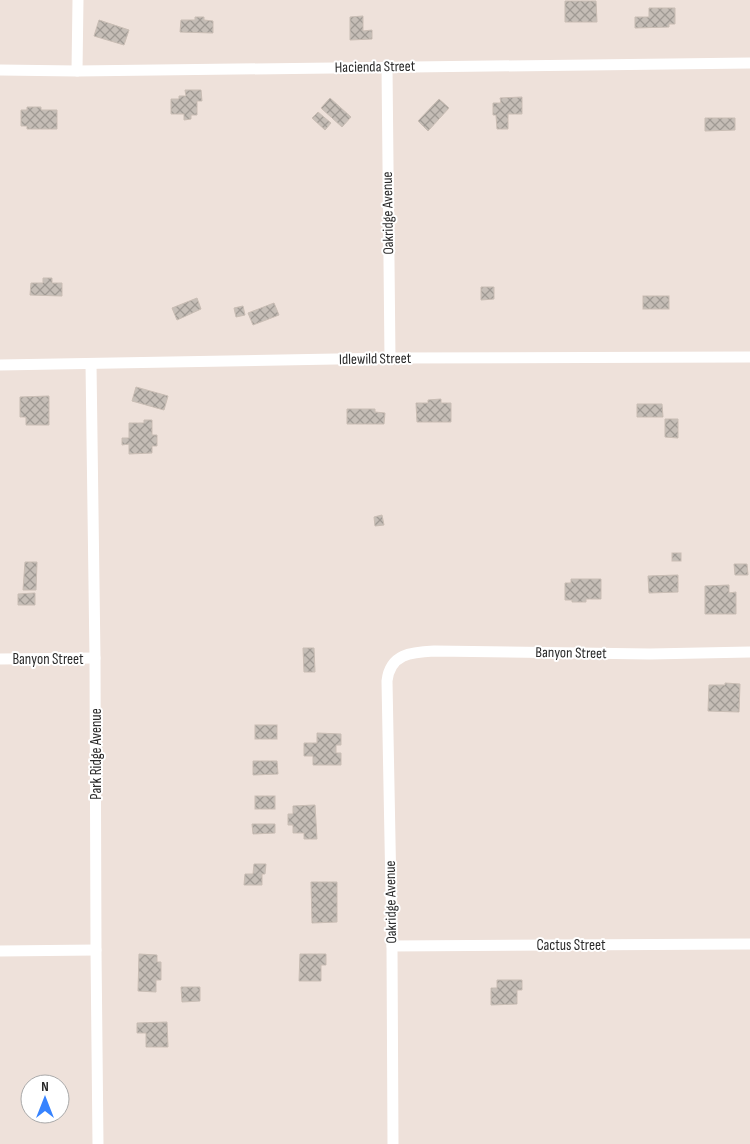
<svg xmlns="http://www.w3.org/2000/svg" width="750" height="1144" font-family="'Sofia Sans Condensed',sans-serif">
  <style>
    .building { fill: url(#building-cross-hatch); stroke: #c9bdb4 }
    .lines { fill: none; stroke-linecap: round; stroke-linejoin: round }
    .street { stroke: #fff; stroke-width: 11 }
    .labels { text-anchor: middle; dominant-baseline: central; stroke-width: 4; stroke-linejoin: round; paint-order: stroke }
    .street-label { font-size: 15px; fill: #2a2a2a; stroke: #fff }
  </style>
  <defs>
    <pattern id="building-cross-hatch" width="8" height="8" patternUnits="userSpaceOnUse" patternTransform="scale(1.25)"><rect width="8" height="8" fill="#c5bdb6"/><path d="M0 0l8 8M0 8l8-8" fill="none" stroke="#a09a94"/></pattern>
  </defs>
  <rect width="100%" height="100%" fill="#eee1da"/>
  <g class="building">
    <path d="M565,1H596L597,22H565Z"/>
    <path d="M649,8H675V24H669V27L635,28V17H649Z"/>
    <path d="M363,16V31L372,30V39L350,40V17Z"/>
    <path d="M195,17H204V20L213,21V33L180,32L181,20H195Z"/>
    <path d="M99,20L129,30L124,45L94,36Z"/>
    <path d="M185,90H201L202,101H197V115H191V119L184,120V114H171V99H179V96H186Z"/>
    <path d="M522,97V114H508V129H497L496,115H493V103H501L500,98Z"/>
    <path d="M330,98L351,117L342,127L321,108Z"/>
    <path d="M439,99L449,108L428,131L418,121Z"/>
    <path d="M27,107H41V110H57V129H27V126H21V110H27Z"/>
    <path d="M318,112L331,123L325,130L312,118Z"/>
    <path d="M705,118H735V130L705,131Z"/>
    <path d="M43,278H52V283H62V296L30,295L31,283H43Z"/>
    <path d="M481,287H494V299L481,300Z"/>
    <rect x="643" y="296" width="26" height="13"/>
    <path d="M197,298L201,309L177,320L172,308Z"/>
    <path d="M274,303L279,315L253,325L248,313Z"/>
    <path d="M243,306L245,315L236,317L234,308Z"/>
    <path d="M136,387L168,396L164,410L132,401Z"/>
    <path d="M49,396V425H26V417H20V397Z"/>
    <path d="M441,399V403H451V422H417L416,403H428V400Z"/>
    <path d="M637,404H662L663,417H637Z"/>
    <path d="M347,409H375V412L385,413L384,424H347Z"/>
    <path d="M665,419H678V438L665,437Z"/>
    <path d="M144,420H152V435H157V446H152V453L129,454V444L122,445V438H129V423H144Z"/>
    <path d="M382,515L384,525L375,526L374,517Z"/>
    <rect x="672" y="553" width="9" height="8"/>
    <path d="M25,562H37L36,590H23Z"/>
    <path d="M734,564H747L748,575H735Z"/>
    <path d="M678,575V592L649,593L648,576Z"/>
    <path d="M571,579H601V599H586V602H572V600H565V583H571Z"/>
    <path d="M729,585V593L736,592V614H705V586Z"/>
    <path d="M35,593V605H18V594Z"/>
    <path d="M303,648H314L315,672H304Z"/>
    <path d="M725,683L740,684L739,712L708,711L709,685H725Z"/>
    <rect x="255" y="725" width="22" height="14"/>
    <path d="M317,733L341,734V745H336V753H341V765H313V756H304V743H317Z"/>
    <path d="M253,761H277L278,774L253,775Z"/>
    <rect x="255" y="796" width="20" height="13"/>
    <path d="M315,805L317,839H304V833H293V825H288V814H293V806Z"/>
    <path d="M252,824H275V833L253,834Z"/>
    <path d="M254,864H266L265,874H262V885H244L245,874H253Z"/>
    <path d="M311,882H337V922L312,923Z"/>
    <path d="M139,954L157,955V962H161V980H156V992L138,991Z"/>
    <path d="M300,954H326V965H321V981H299Z"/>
    <path d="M497,980H522V990H517V1004L491,1005V988H497Z"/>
    <path d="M181,987H200V1001L182,1002Z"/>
    <path d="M167,1022L168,1047H146V1033H137V1023Z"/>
  </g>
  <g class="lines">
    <g class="street">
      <path d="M387,67L390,358"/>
      <path d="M0,70L77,71L750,63"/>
      <path d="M77,71L78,0"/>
      <path d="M91,364L95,658L96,950L98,1144"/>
      <path d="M0,365L390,358L750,357"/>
      <path d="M0,659L95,658"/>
      <path d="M392,946L750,944"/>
      <path d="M0,951L96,950"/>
      <path d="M393,1144L392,946L387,681C390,654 411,652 434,651L650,654L750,652"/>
    </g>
  </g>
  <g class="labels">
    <g class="street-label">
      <text transform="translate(375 67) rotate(-1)">Hacienda Street</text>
      <text transform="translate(388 213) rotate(-91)">Oakridge Avenue</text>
      <text transform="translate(375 359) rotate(-1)">Idlewild Street</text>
      <text transform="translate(571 653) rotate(1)">Banyon Street</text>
      <text x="48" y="659">Banyon Street</text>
      <text transform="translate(96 754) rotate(-90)">Park Ridge Avenue</text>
      <text transform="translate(391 902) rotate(-91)">Oakridge Avenue</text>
      <text x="571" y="945">Cactus Street</text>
    </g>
  </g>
  <g transform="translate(45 1099)"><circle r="24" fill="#ffffff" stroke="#aaaaaa"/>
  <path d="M0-4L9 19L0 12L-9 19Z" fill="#3683ff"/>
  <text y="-8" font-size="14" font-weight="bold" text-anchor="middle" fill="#2a2a2a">N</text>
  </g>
</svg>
